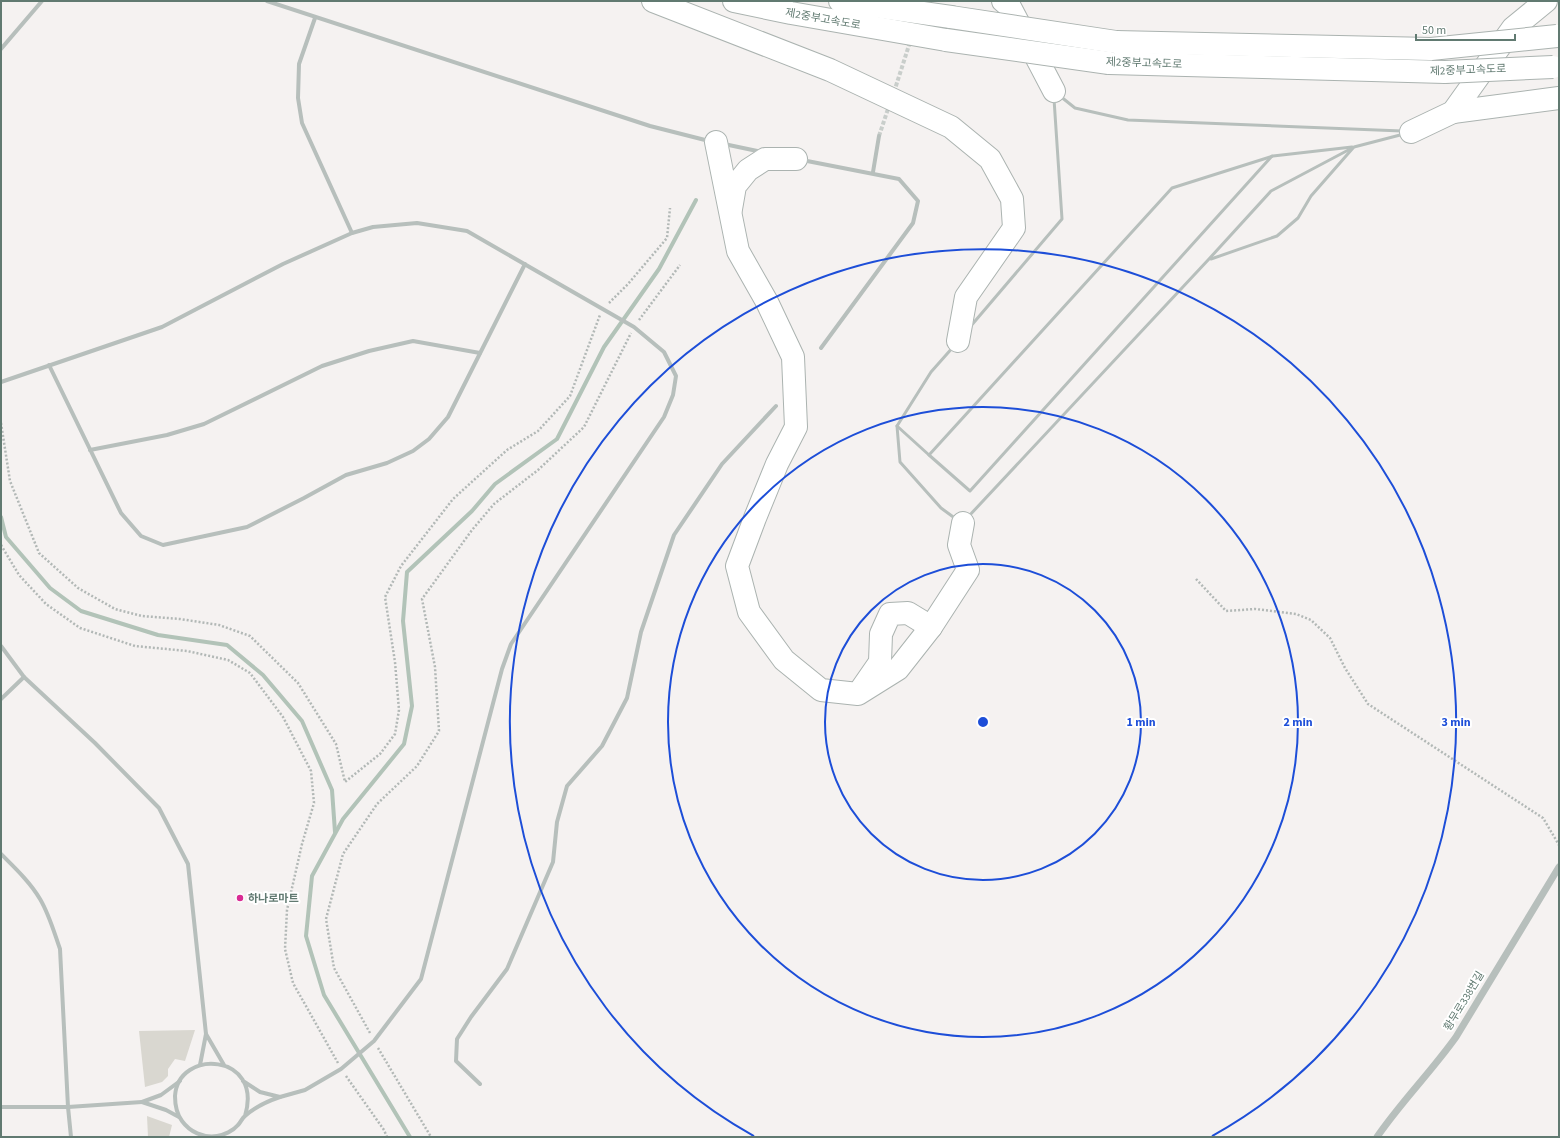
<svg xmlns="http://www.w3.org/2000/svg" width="1560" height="1138" font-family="'Source Sans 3','Noto Sans KR',sans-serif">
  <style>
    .green { fill: #d9d7d0 }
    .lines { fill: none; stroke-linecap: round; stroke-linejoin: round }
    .stream { stroke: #b2c3b8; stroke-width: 4 }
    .minor-tunnel { stroke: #c9cecb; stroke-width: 4; stroke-dasharray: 4 2; stroke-linecap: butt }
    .motorway-casing { stroke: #abb3b0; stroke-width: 24 }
    .path { stroke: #b2b8b6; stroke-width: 2.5; stroke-dasharray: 2 2; stroke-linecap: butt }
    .service { stroke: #b7bfbc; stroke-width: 3 }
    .minor { stroke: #b7bfbc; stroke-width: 4 }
    .tertiary { stroke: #b7bfbc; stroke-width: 7 }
    .motorway { stroke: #fff; stroke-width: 22 }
    .motorway-bridge-casing { stroke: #abb3b0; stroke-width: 24; stroke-linecap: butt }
    .motorway-bridge { stroke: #fff; stroke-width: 22 }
    .ring { fill: none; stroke: #1d4ed8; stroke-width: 2 }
    .poi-dot { fill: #d92c94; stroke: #fff; stroke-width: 1.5 }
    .labels { text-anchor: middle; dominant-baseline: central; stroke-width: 4; stroke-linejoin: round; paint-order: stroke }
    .street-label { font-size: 11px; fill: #617a71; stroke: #fff }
    .poi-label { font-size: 11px; font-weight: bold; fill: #617a71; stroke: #fff; text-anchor: start }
    .centre { fill: #1d4ed8; stroke: #fff; stroke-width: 2 }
    .ring-label { font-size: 12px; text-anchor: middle; font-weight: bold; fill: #1d4ed8; stroke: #fff; stroke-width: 4; stroke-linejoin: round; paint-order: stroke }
  </style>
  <rect width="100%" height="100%" fill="#f5f2f1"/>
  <g class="green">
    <path d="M195,1030L185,1061L175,1059L168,1069V1076L162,1082L145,1087L139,1031Z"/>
    <path d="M147,1116L172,1125L169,1137H148Z"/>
  </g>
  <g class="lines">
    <g class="stream">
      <path d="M1,517L6,537L50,588L81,611L158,635L227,645L263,675L302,721L332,790L335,832"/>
      <path d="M410,1137L324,995L306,936L312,876L343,819L404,744L412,706L403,621L407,572L472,511L495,484L557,439L604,347L659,269L696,200"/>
    </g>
    <g class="minor-tunnel">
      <path d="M894,92L911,39"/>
      <path d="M879,136L889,106"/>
    </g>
    <g class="motorway-casing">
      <g id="motorway">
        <path d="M653,1L830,70L951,127L990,159L1012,199L1014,228L966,297L958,341"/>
        <path d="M734,1L791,13L946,40"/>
        <path d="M840,1L951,17"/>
        <path d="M1003,1L1010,7L1054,91"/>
        <path d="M1116,42L1431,49"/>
        <path d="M1109,63L1445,72"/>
        <path d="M1453,112L1559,98"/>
        <path d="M1411,132L1453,112L1513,28L1546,1"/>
        <path d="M716,142L738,251L767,302L793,357L796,427L777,464L755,518L737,566L749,612L784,660L821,690L858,694L898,669L931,627L968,570L959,545L963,523"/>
        <path d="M731,209L735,186L748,170L765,159H796"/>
        <path d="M862,688L880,662L881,634L890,614L908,613L931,627"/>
      </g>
    </g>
    <g class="path">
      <path d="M609,303L628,284L667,238L670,208"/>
      <path d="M639,320L680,265"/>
      <path d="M1,423L10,481L39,553L78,588L115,609L142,616L180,619L219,625L250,636L298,683L336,744L345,782L380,754L395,734L399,710L395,662L385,597L401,566L453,499L507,450L538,431L570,396L600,315"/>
      <path d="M1,545L19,575L46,604L80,628L135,646L187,651L228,660L250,673L283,717L311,771L314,803L302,844L287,910L285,949L293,983L338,1063"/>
      <path d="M1196,579L1226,611L1255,609L1296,614L1311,620L1330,638L1345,668L1368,704L1543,818L1559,845"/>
      <path d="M370,1033L334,968L326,919L343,854L377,804L417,766L439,731L435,667L422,599L472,530L494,504L538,470L584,427L631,333"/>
      <path d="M378,1048L431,1137"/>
      <path d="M346,1076L384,1130L387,1137"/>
    </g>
    <g class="service">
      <path d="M1060,96L1075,108L1128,120L1402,131"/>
      <path d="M1211,259L1277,236L1298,218L1311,196L1353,148"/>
      <path d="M970,327L1062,219L1054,99"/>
      <path d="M954,346L931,372L897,426L900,462L941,508L956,519"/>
      <path d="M897,426L929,455L1172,188L1273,156L1352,147"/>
      <path d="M929,455L970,491L1272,156"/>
      <path d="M968,517L1209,259L1271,191L1354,147L1404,134"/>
    </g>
    <g class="minor">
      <path d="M267,1L650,126L709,141"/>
      <path d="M315,18L299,64L298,98L302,123L352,233"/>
      <path d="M1,49L42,1"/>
      <path d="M724,144L762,152"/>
      <path d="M802,160L899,179L918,201L913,223L821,348"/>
      <path d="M873,172L879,136"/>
      <path d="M49,365L121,513L141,536L163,545L247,527L304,498L346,475L387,463L413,451L429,439L448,417L525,264"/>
      <path d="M1,382L162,327L283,264L352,233L373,227L417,223L467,231L634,327L664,352L676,376L673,395L664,417L511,644L502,669L421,979L374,1041L341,1069L305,1090L280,1097"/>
      <path d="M90,450L167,435L204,424L322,366L369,351L413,341L480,353"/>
      <path d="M1,646L24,677L95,743L159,808L188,864L206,1034"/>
      <path d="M1,699L24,677"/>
      <path d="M1,854C15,868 30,882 40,899C49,914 54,932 60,949L68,1107L71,1137"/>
      <path d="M200,1065L206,1034L224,1065"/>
      <path d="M243,1081L260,1092L280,1097C268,1101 255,1107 245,1116C242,1118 241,1122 238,1125C233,1131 224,1135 217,1136C203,1138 190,1132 182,1121C176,1113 175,1105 175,1096C178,1048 264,1053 245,1116"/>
      <path d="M480,1084L456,1061L457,1039L471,1017L507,969L553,862L557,822L567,786L602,746L627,698L641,632L674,535L722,464L776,406"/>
      <path d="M1,1107H68L142,1102"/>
      <path d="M179,1117L166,1110L142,1102L161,1095L180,1081"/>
    </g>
    <path class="tertiary" d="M1377,1137C1401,1102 1431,1072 1456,1037L1559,867"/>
    <use href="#motorway" class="motorway"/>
    <g class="motorway-bridge-casing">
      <g id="motorway-bridge">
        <path d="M951,17L1116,42"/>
        <path d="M946,40L1109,63"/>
        <path d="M1431,49L1557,36"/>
        <path d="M1445,72L1553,67"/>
      </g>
    </g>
    <use href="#motorway-bridge" class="motorway-bridge"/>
  </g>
  <g class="ring">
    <circle cx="983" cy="722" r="158"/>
    <circle cx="983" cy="722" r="315"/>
    <path d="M754 1136A473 473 0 1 1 1212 1136"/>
  </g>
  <circle class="poi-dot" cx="240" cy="898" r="4"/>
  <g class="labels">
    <g class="street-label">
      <text transform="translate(823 19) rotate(10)">제2중부고속도로</text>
      <text transform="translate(1144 63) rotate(2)">제2중부고속도로</text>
      <text transform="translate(1468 70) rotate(-2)">제2중부고속도로</text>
      <text transform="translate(1464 1001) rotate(-59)">황무로338번길</text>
    </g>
    <g class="poi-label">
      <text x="248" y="898">하나로마트</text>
    </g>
  </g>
  <circle cx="983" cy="722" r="6" class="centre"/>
  <g class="ring-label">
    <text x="1141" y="726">1 min</text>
    <text x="1298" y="726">2 min</text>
    <text x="1456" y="726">3 min</text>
  </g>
  <rect width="1560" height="1138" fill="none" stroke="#617a71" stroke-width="4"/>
  <path d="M1416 34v6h99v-6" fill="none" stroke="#617a71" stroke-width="2"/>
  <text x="1422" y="34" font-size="12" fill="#617a71" stroke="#ffffff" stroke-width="3" paint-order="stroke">50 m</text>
</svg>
